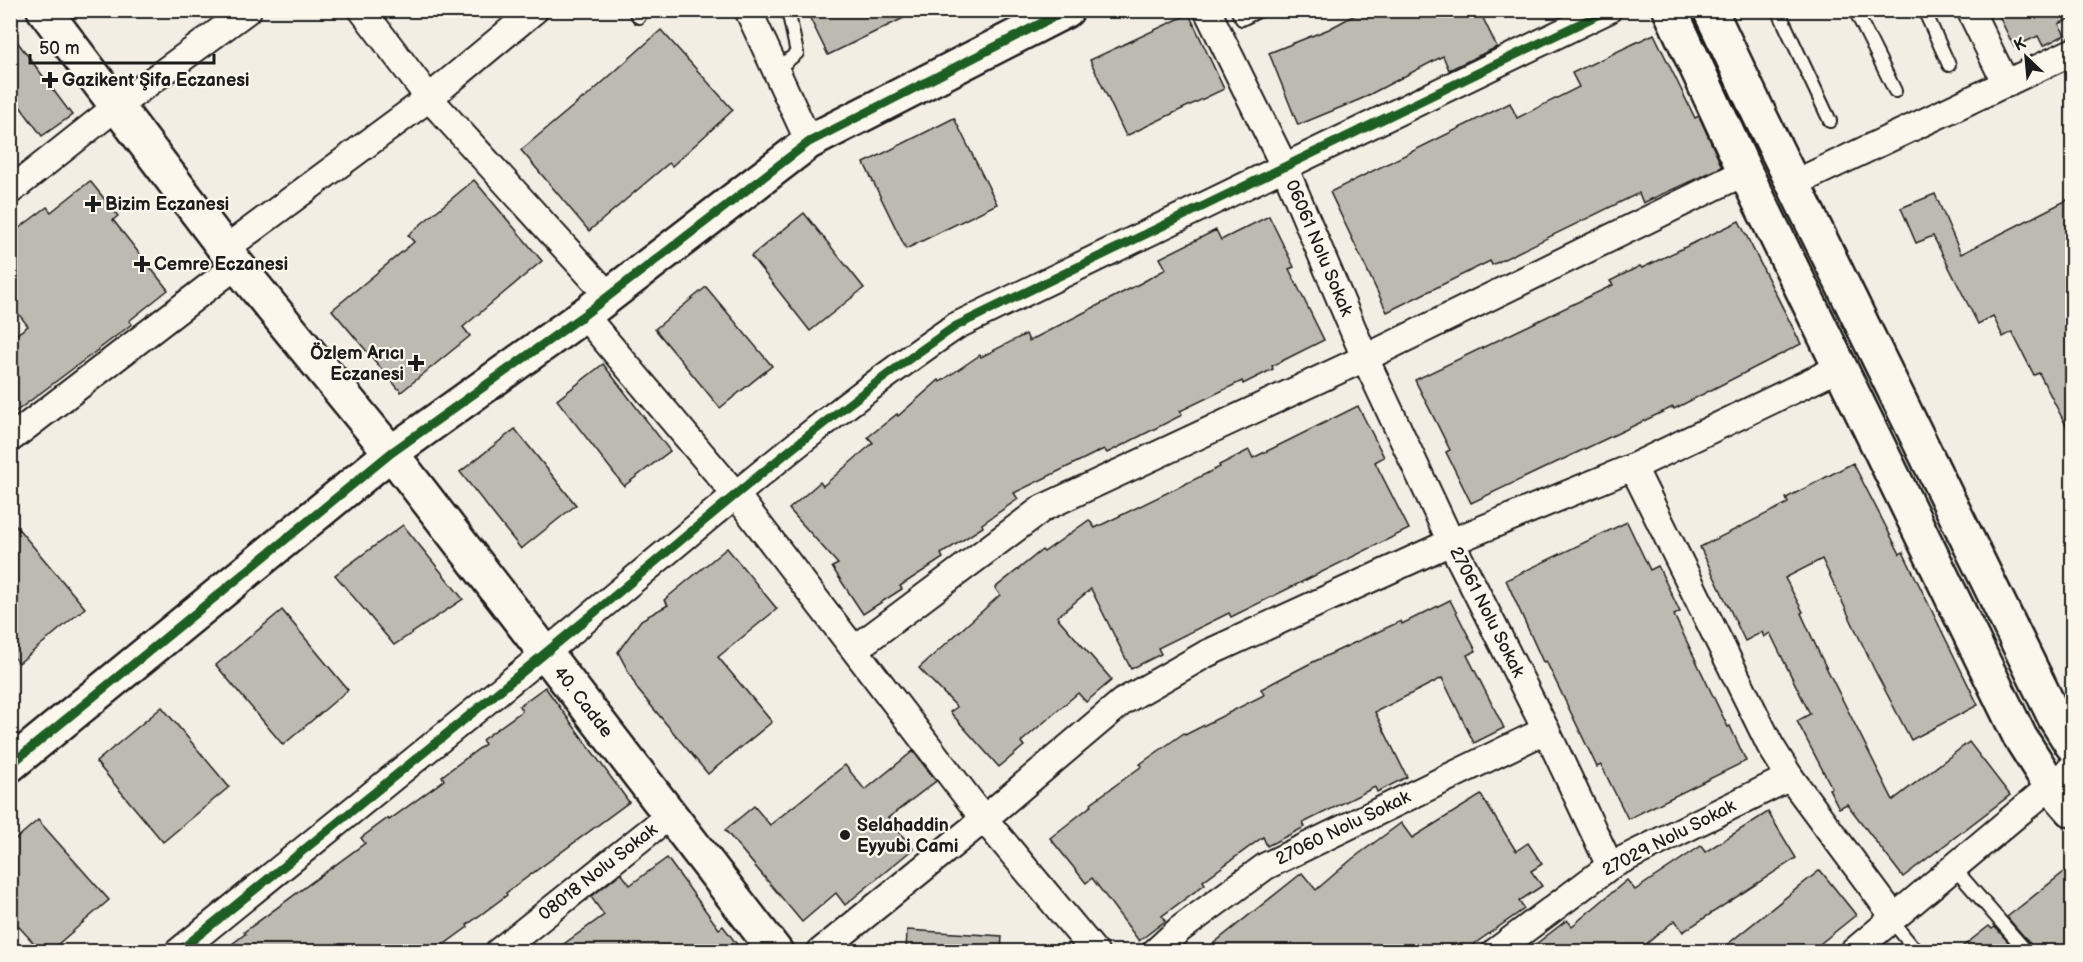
<svg xmlns="http://www.w3.org/2000/svg" width="2083" height="962" font-family="'Balsamiq Sans',sans-serif">
  <style>
    .building { fill: #bdbab1; stroke: #1c1c1c; stroke-width: 1.5 }
    .lines { fill: none; stroke-linecap: round; stroke-linejoin: round }
    .lane-casing { stroke: #1c1c1c; stroke-width: 16 }
    .street-casing { stroke: #1c1c1c; stroke-width: 30 }
    .secondary-casing { stroke: #1c1c1c; stroke-width: 38 }
    .lane { stroke: #fbf7ec; stroke-width: 12 }
    .street { stroke: #fbf7ec; stroke-width: 26 }
    .secondary { stroke: #fbf7ec; stroke-width: 33 }
    .cycleway-casing { stroke: #fbf7ec; stroke-width: 13 }
    .cycleway { stroke: #1b5e20; stroke-width: 9 }
    .poi-dot { fill: #1c1c1c; stroke: #fbf7ec; stroke-width: 2 }
    .labels { text-anchor: middle; dominant-baseline: central; stroke-width: 4.5; stroke-linejoin: round; paint-order: stroke }
    .poi-label { font-size: 18px; font-weight: bold; fill: #1c1c1c; stroke: #fbf7ec; text-anchor: start }
    .street-label { font-size: 18px; fill: #1c1c1c; stroke: #fbf7ec }
  </style>
  <rect width="100%" height="100%" fill="#f2eee4"/>
  <filter id="ink" filterUnits="userSpaceOnUse"><feTurbulence type="fractalNoise" baseFrequency=".0167" numOctaves="2"/><feDisplacementMap in="SourceGraphic" scale="12" xChannelSelector="R" yChannelSelector="G"/><feConvolveMatrix kernelMatrix="1 2 1 2 8 2 1 2 1" color-interpolation-filters="sRGB"/></filter>
  <g filter="url(#ink)">
    <g class="building">
      <path d="M806,10H920L828,55Z"/>
      <path d="M1364,10H1479L1497,47L1449,70L1443,56L1361,99L1298,125L1269,53L1329,29Z"/>
      <path d="M1996,10H2073V17L2059,24L2065,35L2043,46L2038,36L2014,47Z"/>
      <path d="M1189,14L1224,89L1126,136L1090,60Z"/>
      <path d="M661,30L733,110L672,166L669,163L589,231L521,150L583,98L584,99Z"/>
      <path d="M10,32L72,115L42,136L10,93Z"/>
      <path d="M1654,34L1695,118L1699,116L1722,167L1643,203L1639,193L1492,265L1490,261L1387,312L1330,192L1510,103L1517,118L1579,87L1572,73Z"/>
      <path d="M954,118L997,204L906,249L864,163Z"/>
      <path d="M474,180L542,261L463,327L470,336L401,392L332,310L414,242L408,235Z"/>
      <path d="M90,181L118,216L113,220L168,290L129,321L132,324L10,416V339L28,326L10,303V235L47,207L51,212Z"/>
      <path d="M1935,194L1961,254L2073,197V439L2039,373L2034,375L2012,332L2003,337L1993,316L1978,324L1933,236L1916,243L1901,208Z"/>
      <path d="M804,213L864,288L810,331L751,256Z"/>
      <path d="M1269,216L1294,267L1289,269L1324,340L1272,366L1273,369L1243,384L1242,381L1180,411L1182,415L1107,453L1104,449L1014,493L1018,499L982,524L983,527L941,554L943,558L900,586L902,589L863,614L832,567L838,564L789,509L820,482L823,486L873,443L868,437L897,414L898,416L939,380L940,382L980,355L981,357L1026,334L1029,341L1141,283L1166,269L1160,258L1216,230L1221,240Z"/>
      <path d="M1739,221L1801,344L1674,409L1673,407L1471,503L1446,452L1450,450L1415,380L1613,285L1610,281L1640,266L1642,268Z"/>
      <path d="M706,287L772,366L720,408L655,329Z"/>
      <path d="M603,364L670,451L624,486L557,400Z"/>
      <path d="M1358,406L1384,457L1375,462L1409,529L1231,617L1229,613L1158,648L1161,654L1131,669L1091,589L1057,617L1112,680L1086,702L1078,693L1021,742L1024,746L999,767L950,712L957,707L919,668L1000,595L995,588L1042,550L1044,552L1089,520L1095,528L1220,467L1219,465L1249,450L1253,458Z"/>
      <path d="M515,429L576,505L521,549L460,472Z"/>
      <path d="M1853,463L1900,554L1903,552L1978,705L1911,740L1874,669L1822,559L1785,578L1803,612L1801,613L1820,655L1893,800L1969,742L2010,795L1903,877L1847,804L1839,808L1829,789L1832,788L1797,721L1810,714L1770,633L1764,637L1762,632L1745,641L1700,547L1788,503L1786,498Z"/>
      <path d="M10,519L85,608L19,663L10,653Z"/>
      <path d="M1627,522L1650,570L1658,566L1680,612L1674,615L1728,727L1730,726L1746,761L1628,819L1601,765L1597,767L1546,661L1543,662L1506,580Z"/>
      <path d="M403,525L463,599L394,645L335,575Z"/>
      <path d="M727,548L777,609L718,657L772,722L708,774L638,690L618,652L641,620L668,605L664,600Z"/>
      <path d="M1450,600L1476,651L1467,655L1504,728L1474,743L1442,678L1375,712L1407,777L1377,792L1375,787L1303,823L1305,827L1267,846L1263,837L1203,881L1205,884L1162,916L1165,921L1139,941L1092,878L1086,883L1050,838L1092,805L1091,803L1142,766L1140,764L1184,733L1185,735L1264,695L1261,689L1311,663L1401,621L1402,624Z"/>
      <path d="M282,610L348,690L283,745L216,665Z"/>
      <path d="M545,687L629,802L506,893L507,895L467,925L468,927L435,951H223L245,934L244,932L365,843L361,838L388,818L389,820L444,780L442,776L485,744L482,740L522,711L519,706Z"/>
      <path d="M162,707L229,787L163,842L96,762Z"/>
      <path d="M913,751L936,781L888,818L913,849L845,905L836,893L802,922L725,830L754,806L770,825L845,765L865,790Z"/>
      <path d="M1481,795L1516,851L1528,843L1542,864L1531,871L1542,886L1519,901L1524,909L1464,951H1204L1302,873L1316,890L1352,859L1401,823L1412,838Z"/>
      <path d="M1768,812L1796,858L1683,932L1675,920L1638,951H1527L1567,920L1572,926L1627,880L1635,890L1701,846L1705,852Z"/>
      <path d="M38,820L109,900L50,951H41L10,917V844Z"/>
      <path d="M667,858L719,929L723,926L742,951H554L604,915L591,897L621,873L630,885Z"/>
      <path d="M2073,865V951H2035L2033,947L2007,917Z"/>
      <path d="M1820,870L1856,915L1811,951H1719Z"/>
      <path d="M1989,926L1992,929L1995,927L2016,951H1957Z"/>
      <path d="M907,930L1002,936L1001,951H906Z"/>
    </g>
    <g class="lines">
      <g class="lane-casing">
        <g id="lane">
          <path d="M634,10L639,17"/>
          <path d="M1237,10L1242,19L1260,10"/>
          <path d="M1778,10L1830,121"/>
          <path d="M1855,10L1895,91"/>
          <path d="M1924,10L1949,65"/>
          <path d="M776,70L797,53L788,10"/>
          <path d="M1954,868L2027,952"/>
          <path d="M1891,920L1917,952"/>
        </g>
      </g>
      <g class="street-casing">
        <g id="street">
          <path d="M362,10L429,98L609,296"/>
          <path d="M748,10L809,142"/>
          <path d="M1207,10L1284,166L1365,358L1451,542L1546,730L1610,866"/>
          <path d="M1970,10L2006,84"/>
          <path d="M1793,184L2072,52"/>
          <path d="M10,191L116,107L248,10"/>
          <path d="M225,249L429,98L535,10"/>
          <path d="M584,315L736,495L984,819L1095,952"/>
          <path d="M10,439L237,265"/>
          <path d="M1633,467L1770,745L1790,777L1894,917"/>
          <path d="M855,649L1043,508L1365,358L1745,172"/>
          <path d="M178,952C313,842 449,733 583,622C705,521 825,415 956,326L1608,10"/>
          <path d="M498,952L670,815"/>
          <path d="M820,952L984,819L1122,702L1206,654L1451,542L1633,467L1841,367"/>
          <path d="M1155,952L1180,929L1266,866L1546,730"/>
          <path d="M1495,952L1610,866L1790,777"/>
          <path d="M1853,952L2072,768"/>
        </g>
      </g>
      <g class="secondary-casing">
        <g id="secondary">
          <path d="M44,10L237,265L391,453L776,952"/>
          <path d="M1670,10L1745,172L2020,737L2051,786L2072,810"/>
          <path d="M1710,10L1761,118L2055,718L2072,745"/>
          <path d="M10,765L391,453L584,315L809,142L1067,10"/>
        </g>
      </g>
      <use href="#lane" class="lane"/>
      <use href="#street" class="street"/>
      <use href="#secondary" class="secondary"/>
      <g class="cycleway-casing">
        <g id="cycleway">
          <path d="M10,765L391,453L584,315L809,142L1067,10"/>
          <path d="M178,952C313,842 449,733 583,622C705,521 825,415 956,326L1608,10"/>
        </g>
      </g>
      <use href="#cycleway" class="cycleway"/>
    </g>
  </g>
  <g class="poi-dot">
    <path d="M47 71h6v6h6v6h-6v6h-6v-6h-6v-6h6z"/>
    <path d="M90 195h6v6h6v6h-6v6h-6v-6h-6v-6h6z"/>
    <path d="M139 255h6v6h6v6h-6v6h-6v-6h-6v-6h6z"/>
    <path d="M413 354h6v6h6v6h-6v6h-6v-6h-6v-6h6z"/>
    <circle cx="845" cy="835" r="6"/>
  </g>
  <g class="labels">
    <g class="poi-label">
      <text x="62" y="80">Gazikent Şifa Eczanesi</text>
      <text x="105" y="204">Bizim Eczanesi</text>
      <text x="154" y="264">Cemre Eczanesi</text>
      <text x="404" y="353" text-anchor="end">Özlem Arıcı<tspan x="404" dy="21">Eczanesi</tspan></text>
      <text x="857" y="825">Selahaddin<tspan x="857" dy="21">Eyyubi Cami</tspan></text>
    </g>
    <g class="street-label">
      <text transform="translate(1319 248) rotate(67)">06061 Nolu Sokak</text>
      <text transform="translate(1487 612) rotate(63)">27061 Nolu Sokak</text>
      <text transform="translate(583 702) rotate(52)">40. Cadde</text>
      <text transform="translate(1343 828) rotate(-26)">27060 Nolu Sokak</text>
      <text transform="translate(1669 838) rotate(-27)">27029 Nolu Sokak</text>
      <text transform="translate(598 872) rotate(-38)">08018 Nolu Sokak</text>
    </g>
  </g>
  <rect width="2083" height="962" fill="none" stroke="#fbf7ec" stroke-width="36"/>
  <rect x="18" y="18" width="2047" height="926" fill="none" stroke="#1c1c1c" stroke-width="2" filter="url(#ink)"/>
  <g transform="translate(2026 57) rotate(334)" stroke="#fbf7ec" stroke-width="4.5" paint-order="stroke">
  <path d="M0-4.5L10 22L0 15L-10 22Z" fill="#1c1c1c"/>
  <text y="-9" font-size="16" font-weight="bold" text-anchor="middle" fill="#1c1c1c">K</text>
  </g>
  <path d="M30 54v9h184v-9" fill="none" stroke="#1c1c1c" stroke-width="3"/>
  <text x="39" y="54" font-size="18" fill="#1c1c1c" stroke="#fbf7ec" stroke-width="4.5" paint-order="stroke">50 m</text>
</svg>
